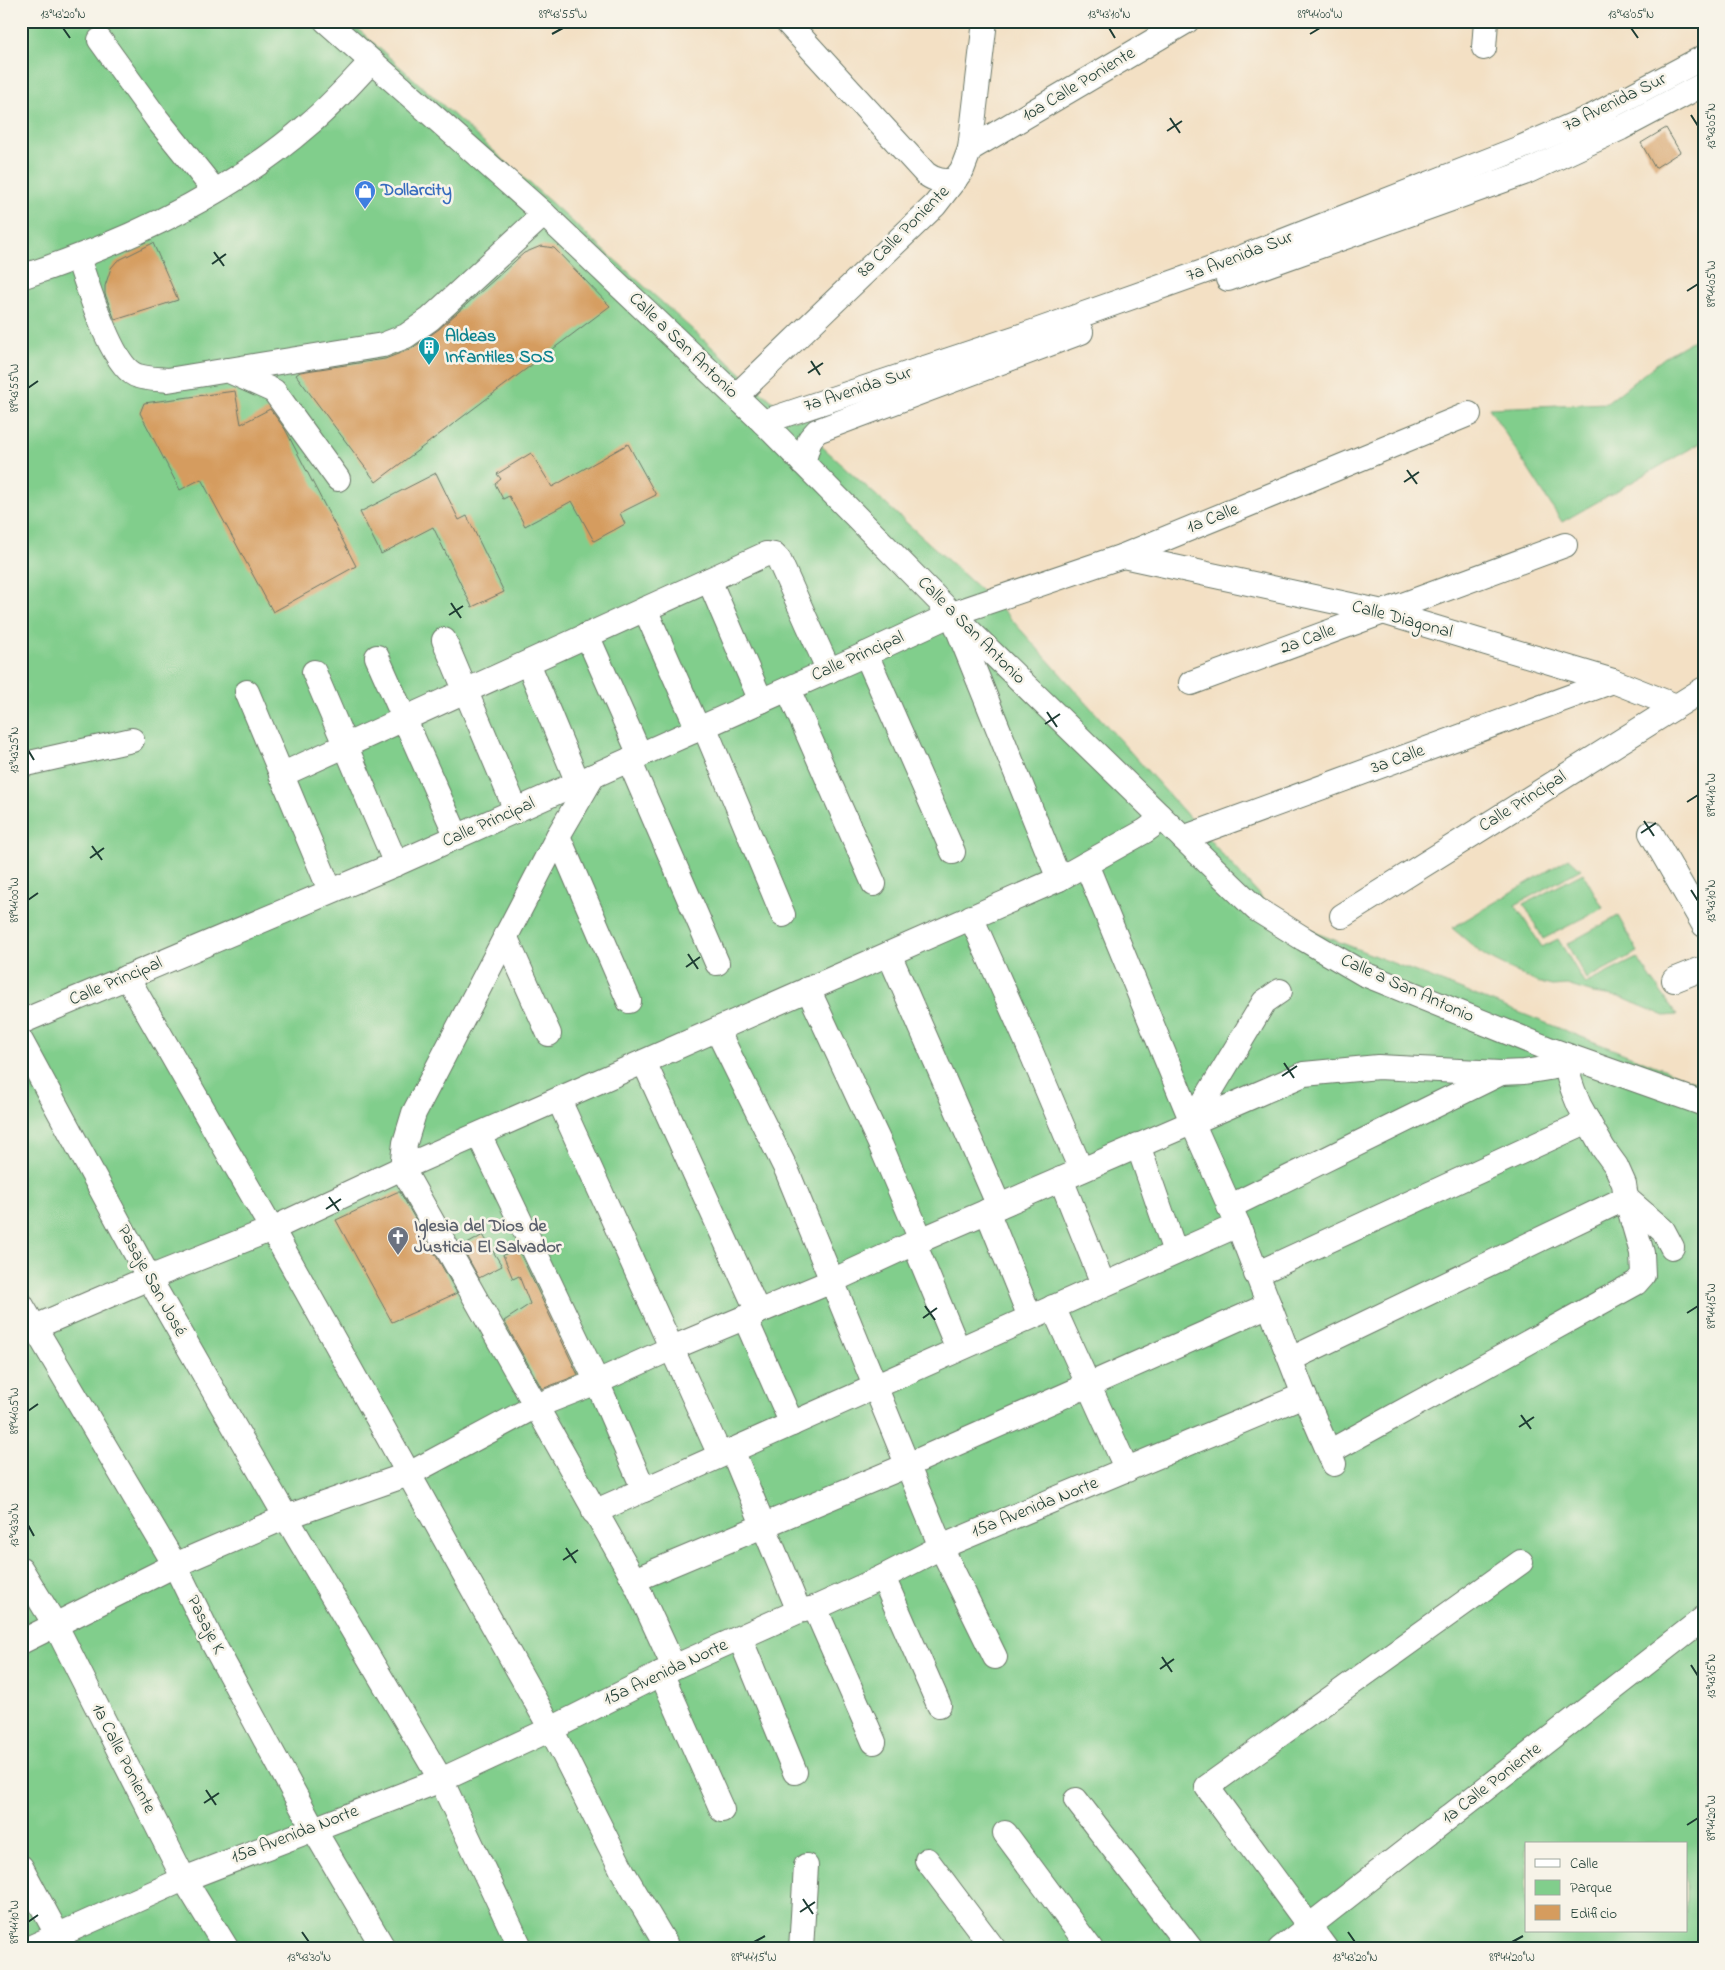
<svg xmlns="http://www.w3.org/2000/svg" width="1725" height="1970" font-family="'Indie Flower',sans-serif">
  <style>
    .green { fill: #81ce8c; stroke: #508660; fill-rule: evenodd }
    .building { fill: #d59c5e }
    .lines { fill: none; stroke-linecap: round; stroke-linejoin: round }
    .minor-casing { stroke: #697666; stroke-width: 26 }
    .minor { stroke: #fff; stroke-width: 24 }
    .ticks { fill: none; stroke: #1f3d34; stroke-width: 2 }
    .labels { text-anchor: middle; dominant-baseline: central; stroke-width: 5; stroke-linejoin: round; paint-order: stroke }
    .street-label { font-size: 18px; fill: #1f3d34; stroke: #f7f3e8 }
    .shop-label { font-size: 18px; font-weight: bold; fill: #366cbe; stroke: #f7f3e8; text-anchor: start }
    .culture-label { font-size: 18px; font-weight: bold; fill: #0d838f; stroke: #f7f3e8; text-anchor: start }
    .worship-label { font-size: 18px; font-weight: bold; fill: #5b616d; stroke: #f7f3e8; text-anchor: start }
    .neatline { fill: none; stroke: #1f3d34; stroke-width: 2 }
    .ticks-label { font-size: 12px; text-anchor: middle; fill: #1f3d34 }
  </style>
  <rect width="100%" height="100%" fill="#f7f3e8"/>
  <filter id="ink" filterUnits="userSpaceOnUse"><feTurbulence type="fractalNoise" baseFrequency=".02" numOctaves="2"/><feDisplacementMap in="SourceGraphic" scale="10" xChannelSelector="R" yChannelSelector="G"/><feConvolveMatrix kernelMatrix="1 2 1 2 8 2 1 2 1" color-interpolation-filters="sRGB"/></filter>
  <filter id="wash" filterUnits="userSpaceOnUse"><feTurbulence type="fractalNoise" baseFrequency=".0096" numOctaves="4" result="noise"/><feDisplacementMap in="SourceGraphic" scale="20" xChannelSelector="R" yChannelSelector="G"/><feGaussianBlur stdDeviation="1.12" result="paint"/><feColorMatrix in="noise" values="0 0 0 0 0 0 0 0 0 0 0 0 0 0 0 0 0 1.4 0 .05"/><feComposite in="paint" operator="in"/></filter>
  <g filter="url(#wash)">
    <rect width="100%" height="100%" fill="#f3e0c4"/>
    <g class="green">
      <path d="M21,21H349L793,420L809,418L810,420L807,433L1002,609L1277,915L1319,934L1704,1085V1949H21ZM1526,1844H1686V1931H1526Z"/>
      <path d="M1704,334V441L1562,522L1489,408L1607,403L1669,354Z"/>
      <path d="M1569,858L1581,869L1515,905L1542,947L1558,939L1585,984L1637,958L1677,1015L1665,1016L1620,997L1593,993L1567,985L1552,986L1536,982L1485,956L1452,928Z"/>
      <path d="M1583,873L1603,908L1543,939L1524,904Z"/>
      <path d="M1618,916L1638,952L1586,979L1567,944Z"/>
    </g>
    <g id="blocks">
      <g class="building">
        <path d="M1666,128L1680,152L1655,168L1641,143Z"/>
        <path d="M153,243L178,300L115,320L105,294V286L111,268L117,261Z"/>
        <path d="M541,246L554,248L610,306L376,482L296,375L300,372L385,359L411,349L439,329L524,253Z"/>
        <path d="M235,391L241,424L270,409L285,429L356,566L273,612L201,479L180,490L140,413L144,403Z"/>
        <path d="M628,444L656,495L620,513L625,524L594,541L572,501L525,526L509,496L503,499L495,484L501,479L497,474L531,453L552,487Z"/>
        <path d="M436,473L459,520L467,516L504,592L472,607L433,527L381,554L360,512Z"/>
        <path d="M397,1192H400L457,1293L392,1322L336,1220Z"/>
        <path d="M483,1235L502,1266L479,1278L462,1247Z"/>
        <path d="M518,1249L578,1375L542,1389L504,1321L530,1304L519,1276L513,1279L503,1255Z"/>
      </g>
    </g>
  </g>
  <g filter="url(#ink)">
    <use href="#blocks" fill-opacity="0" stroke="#697666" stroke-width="1"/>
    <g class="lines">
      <g class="minor-casing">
        <g id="minor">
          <path d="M326,21L544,214L763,422L952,614L1256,909L1304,939L1364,974L1549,1049L1704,1104"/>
          <path d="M786,21L926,174C936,181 943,182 955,180"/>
          <path d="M100,40L157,119L215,191"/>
          <path d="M1484,48L1486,21"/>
          <path d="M970,149L1187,21"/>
          <path d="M78,258C87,283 112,369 138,376C147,379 159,379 168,380L383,345L406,336L430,319L544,214"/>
          <path d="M21,277C122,244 228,195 309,124C332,105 351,83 371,62"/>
          <path d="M1228,279L1524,173L1621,128L1704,84"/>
          <path d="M227,370L274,391L338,479"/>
          <path d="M736,396L935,205L962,170L970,149L985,21"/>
          <path d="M763,422L1033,332L1217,267L1520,148L1593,116L1704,57"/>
          <path d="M803,463L810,439L817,431L1081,332"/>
          <path d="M1123,556L1383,612L1613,681L1676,706"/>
          <path d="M709,580L761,701"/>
          <path d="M645,609L698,729"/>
          <path d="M955,622L1059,879"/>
          <path d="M587,635L640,755"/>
          <path d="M444,640L516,810"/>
          <path d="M866,654L953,852"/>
          <path d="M377,657L457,837"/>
          <path d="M528,663L578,783"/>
          <path d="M314,672L396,864"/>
          <path d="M1191,683L1565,545"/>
          <path d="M788,689L874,884"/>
          <path d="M247,692L330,890"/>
          <path d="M704,726L783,915"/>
          <path d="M629,760L717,963"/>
          <path d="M21,765L132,740"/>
          <path d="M281,775L766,554L774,555L779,560L829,671"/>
          <path d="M593,776L558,836L414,1113L405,1143L402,1168L634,1580L674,1667"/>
          <path d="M1651,833L1704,925"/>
          <path d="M558,836L629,1001"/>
          <path d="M1183,838L1613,681"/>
          <path d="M1086,864L1192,1122L1238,1225L1304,1395L1334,1464"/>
          <path d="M1342,916L1704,689"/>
          <path d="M971,917L1026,1040L1081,1170"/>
          <path d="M505,936L549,1034"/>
          <path d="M889,954L999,1206"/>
          <path d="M127,977L272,1229L551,1729L623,1872L665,1943L664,1949"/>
          <path d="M1674,980L1704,968"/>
          <path d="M808,989L881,1146L921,1240"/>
          <path d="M21,1022L396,864L866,654L952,614L1123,556L1469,414"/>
          <path d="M717,1030L787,1171L941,1547L995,1657"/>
          <path d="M21,1041L149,1278L286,1517L441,1780L521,1949"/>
          <path d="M644,1062L758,1312"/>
          <path d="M559,1100L720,1455"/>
          <path d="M1192,1122L1264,1002L1280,991"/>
          <path d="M479,1135L597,1382L644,1490"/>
          <path d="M1138,1145L1175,1252"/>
          <path d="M1061,1179L1103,1284"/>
          <path d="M1626,1198L1663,1230L1672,1247"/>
          <path d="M1229,1207L1499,1074"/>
          <path d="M987,1211L1030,1317"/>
          <path d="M914,1243L958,1349"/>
          <path d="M1256,1274L1588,1121"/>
          <path d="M21,1304L175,1565L213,1643L313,1828L384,1949"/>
          <path d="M1053,1307L1127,1470"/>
          <path d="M745,1318L792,1424"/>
          <path d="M21,1333L149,1278L272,1229L402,1168L1059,879L1145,831L1152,826L1159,815"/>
          <path d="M1291,1359L1626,1198"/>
          <path d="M732,1450L799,1611"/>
          <path d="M1329,1452L1636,1283L1643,1275L1642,1253L1626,1198L1624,1184L1616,1166L1603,1148L1579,1105L1573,1090L1569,1078L1571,1057"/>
          <path d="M594,1512L1238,1225"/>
          <path d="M21,1569L56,1626L184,1879L227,1949"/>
          <path d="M883,1577L939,1705"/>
          <path d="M634,1580L908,1465L1269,1305"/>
          <path d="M815,1608L874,1742"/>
          <path d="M740,1638L795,1772"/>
          <path d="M21,1642L175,1565L286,1517L409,1474L536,1406L597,1382L672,1348L832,1281L914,1243L1304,1074L1378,1067L1500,1073L1524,1072L1555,1067L1571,1057"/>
          <path d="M661,1673L722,1810"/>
          <path d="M1076,1800L1191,1949"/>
          <path d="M1005,1833L1091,1949"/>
          <path d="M927,1860L994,1949"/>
          <path d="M21,1867L65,1949"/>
          <path d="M27,1949L184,1879L441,1780L551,1729L674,1667L799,1611L815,1608L883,1577L941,1547L1304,1395"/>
          <path d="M801,1949L806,1866"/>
          <path d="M1280,1949L1704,1618"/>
          <path d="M1326,1949L1207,1787L1521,1562"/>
        </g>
      </g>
      <use href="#minor" class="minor"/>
    </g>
  </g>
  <path class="ticks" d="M63,28L70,38M1109,28L1115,38M1631,28L1638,38M552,34L563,28M1310,34L1320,28M1691,115L1698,126M1170,118L1180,133M1167,131L1182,121M214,252L224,266M212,264L226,254M1687,291L1698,284M811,361L820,375M808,373L823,363M28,388L38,381M1407,470L1417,484M1404,482L1419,472M451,603L461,618M449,615L463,606M1047,712L1057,727M1045,724L1060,714M28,750L34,760M1687,802L1698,795M1644,821L1654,836M1641,833L1656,823M92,846L102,860M90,858L104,848M1691,890L1698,901M28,900L38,893M688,954L698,969M686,967L700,957M1284,1063L1294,1078M1282,1076L1297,1066M329,1197L339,1211M326,1209L341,1199M925,1306L935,1320M1687,1313L1698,1306M923,1318L937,1308M28,1411L38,1404M1521,1415L1531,1429M1519,1427L1534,1417M28,1525L34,1536M566,1548L576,1563M563,1560L578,1550M1162,1657L1172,1672M1691,1665L1698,1676M1160,1669L1174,1659M206,1790L216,1805M204,1803L219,1793M1687,1825L1698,1818M803,1899L813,1914M800,1912L815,1902M28,1922L38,1915M302,1932L309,1942M1348,1932L1355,1942M754,1942L765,1936M1512,1942L1523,1936"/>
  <defs>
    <g id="shop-pin" transform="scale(1.125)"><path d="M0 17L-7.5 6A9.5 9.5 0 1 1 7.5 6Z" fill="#3f7fe0" stroke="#f7f3e8"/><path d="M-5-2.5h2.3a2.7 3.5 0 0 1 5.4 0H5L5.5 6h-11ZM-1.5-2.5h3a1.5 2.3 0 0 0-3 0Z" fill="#fff"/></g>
    <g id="building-pin" transform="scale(1.125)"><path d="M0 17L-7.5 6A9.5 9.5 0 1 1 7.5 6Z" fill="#0f9aa8" stroke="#f7f3e8"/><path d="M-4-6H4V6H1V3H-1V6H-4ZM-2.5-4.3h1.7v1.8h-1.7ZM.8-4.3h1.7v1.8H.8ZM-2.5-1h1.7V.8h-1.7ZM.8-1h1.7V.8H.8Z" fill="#fff"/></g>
    <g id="church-pin" transform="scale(1.125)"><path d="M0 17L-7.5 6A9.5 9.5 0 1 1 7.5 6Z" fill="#6b7280" stroke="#f7f3e8"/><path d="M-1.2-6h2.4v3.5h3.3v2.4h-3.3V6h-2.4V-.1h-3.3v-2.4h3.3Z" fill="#fff"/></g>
  </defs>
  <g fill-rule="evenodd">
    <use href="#shop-pin" x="365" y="191"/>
    <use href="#building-pin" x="429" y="347"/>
    <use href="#church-pin" x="398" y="1237"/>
  </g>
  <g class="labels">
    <g class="street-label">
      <text transform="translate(1079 85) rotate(-31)">10a Calle Poniente</text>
      <text transform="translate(1615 103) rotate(-26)">7a Avenida Sur</text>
      <text transform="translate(904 232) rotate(-45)">8a Calle Poniente</text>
      <text transform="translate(1240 257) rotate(-21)">7a Avenida Sur</text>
      <text transform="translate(683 346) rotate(44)">Calle a San Antonio</text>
      <text transform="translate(858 390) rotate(-18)">7a Avenida Sur</text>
      <text transform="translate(1213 519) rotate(-22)">1a Calle</text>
      <text transform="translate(1402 620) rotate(15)">Calle Diagonal</text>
      <text transform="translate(971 631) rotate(45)">Calle a San Antonio</text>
      <text transform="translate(1308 640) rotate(-20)">2a Calle</text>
      <text transform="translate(858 657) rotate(-24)">Calle Principal</text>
      <text transform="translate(1398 760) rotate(-20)">3a Calle</text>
      <text transform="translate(1523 802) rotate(-32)">Calle Principal</text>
      <text transform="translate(489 823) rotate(-24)">Calle Principal</text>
      <text transform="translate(116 982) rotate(-23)">Calle Principal</text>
      <text transform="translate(1407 989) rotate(24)">Calle a San Antonio</text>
      <text transform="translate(151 1281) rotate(61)">Pasaje San José</text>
      <text transform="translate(1035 1508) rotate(-22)">15a Avenida Norte</text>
      <text transform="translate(205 1625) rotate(63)">Pasaje K</text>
      <text transform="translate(666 1673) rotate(-25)">15a Avenida Norte</text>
      <text transform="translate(123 1759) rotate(63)">1a Calle Poniente</text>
      <text transform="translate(1492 1784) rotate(-38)">1a Calle Poniente</text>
      <text transform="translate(295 1835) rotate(-21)">15a Avenida Norte</text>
    </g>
    <g class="shop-label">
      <text x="381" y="191">Dollarcity</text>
    </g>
    <g class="culture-label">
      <text x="445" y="337">Aldeas<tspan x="445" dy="21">Infantiles SOS</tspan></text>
    </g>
    <g class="worship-label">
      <text x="414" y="1227">Iglesia del Dios de<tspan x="414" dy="21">Justicia El Salvador</tspan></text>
    </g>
  </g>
  <rect width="1725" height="1970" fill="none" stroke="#f7f3e8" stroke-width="55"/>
  <rect x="1525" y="1842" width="162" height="90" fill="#f7f3e8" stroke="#a1aaa0"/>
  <rect x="1535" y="1859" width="25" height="8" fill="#ffffff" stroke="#a1aaa0"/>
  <text x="1570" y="1868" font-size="15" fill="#1f3d34">Calle</text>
  <rect x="1535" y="1880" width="25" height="15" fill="#81ce8c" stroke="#a1aaa0"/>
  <text x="1570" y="1892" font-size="15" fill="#1f3d34">Parque</text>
  <rect x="1535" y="1905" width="25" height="15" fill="#d59c5e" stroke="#a1aaa0"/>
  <text x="1570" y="1918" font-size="15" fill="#1f3d34">Edificio</text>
  <rect x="28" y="28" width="1670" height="1914" class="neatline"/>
  <g class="ticks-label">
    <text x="63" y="18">13°43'20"N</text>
    <text x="563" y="18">89°43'55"W</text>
    <text x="1109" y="18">13°43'10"N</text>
    <text x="1320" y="18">89°44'00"W</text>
    <text x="1631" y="18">13°43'05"N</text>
    <text transform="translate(1711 126) rotate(-90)" y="4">13°43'05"N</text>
    <text transform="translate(1711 284) rotate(-90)" y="4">89°44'05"W</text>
    <text transform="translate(14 388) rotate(-90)" y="4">89°43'55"W</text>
    <text transform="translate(14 750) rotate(-90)" y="4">13°43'25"N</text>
    <text transform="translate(1711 795) rotate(-90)" y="4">89°44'10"W</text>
    <text transform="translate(14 900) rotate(-90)" y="4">89°44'00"W</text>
    <text transform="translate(1711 901) rotate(-90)" y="4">13°43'10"N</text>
    <text transform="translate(1711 1306) rotate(-90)" y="4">89°44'15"W</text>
    <text transform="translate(14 1411) rotate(-90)" y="4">89°44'05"W</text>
    <text transform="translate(14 1525) rotate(-90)" y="4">13°43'30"N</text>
    <text transform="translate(1711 1676) rotate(-90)" y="4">13°43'15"N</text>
    <text transform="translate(1711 1818) rotate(-90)" y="4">89°44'20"W</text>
    <text transform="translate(14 1922) rotate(-90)" y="4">89°44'10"W</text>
    <text x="309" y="1961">13°43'30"N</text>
    <text x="754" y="1961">89°44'15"W</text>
    <text x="1355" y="1961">13°43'20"N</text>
    <text x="1512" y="1961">89°44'20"W</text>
  </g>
</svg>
